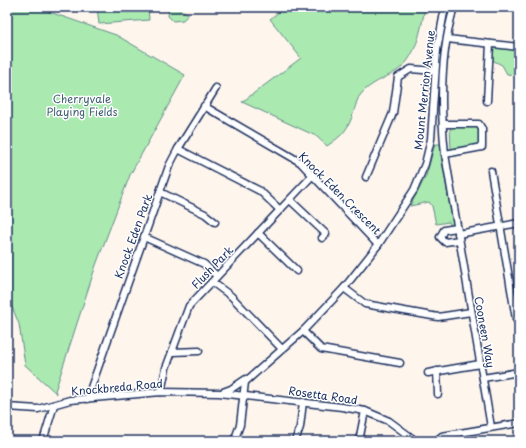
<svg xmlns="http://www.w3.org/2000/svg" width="526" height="448" font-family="'Playpen Sans',sans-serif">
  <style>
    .green { fill: #aae9b0; stroke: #628c87 }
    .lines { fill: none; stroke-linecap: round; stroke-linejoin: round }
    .minor-casing { stroke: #1b2f5e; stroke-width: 9 }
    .minor { stroke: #fff; stroke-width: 6 }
    .labels { text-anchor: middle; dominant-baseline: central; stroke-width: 3; stroke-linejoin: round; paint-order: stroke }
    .street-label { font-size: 11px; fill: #1b2f5e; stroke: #fff }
    .park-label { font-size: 11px; fill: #3f5e72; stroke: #fff }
  </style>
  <rect width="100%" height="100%" fill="#fef5ed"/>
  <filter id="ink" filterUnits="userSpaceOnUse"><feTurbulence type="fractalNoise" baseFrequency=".025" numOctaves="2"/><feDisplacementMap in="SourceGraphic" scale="8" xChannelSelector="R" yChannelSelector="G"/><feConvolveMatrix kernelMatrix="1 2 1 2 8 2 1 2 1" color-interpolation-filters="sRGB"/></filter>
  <g filter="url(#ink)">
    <g class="green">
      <path d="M7,7H35L116,35L185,75L130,175L96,265L55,391L57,394L25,365L19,324L7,295L8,279L7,278Z"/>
      <path d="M97,7H148L149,20L99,24Z"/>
      <path d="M169,7H174L189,14L183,20L173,21L168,16Z"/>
      <path d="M285,7H425C421,30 416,60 395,72C383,79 371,83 361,94C357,98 356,105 354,111C348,130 343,135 327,146L316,136L242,102L301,58L270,19Z"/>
      <path d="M450,7L452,8L441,93H439C437,67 438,30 450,7Z"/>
      <path d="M499,46L502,48L519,50V97H517L516,75L507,74L502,65L492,60V50L495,47Z"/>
      <path d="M476,126L479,128V145L451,149L450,127Z"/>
      <path d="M435,144H441L442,161L453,225L451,226L449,222L436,224L432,206L429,202L410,206L426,176Z"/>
    </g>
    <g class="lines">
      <g class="minor-casing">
        <g id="minor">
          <path d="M454,7C440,54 440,106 445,154L491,427"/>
          <path d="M447,39L519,47"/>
          <path d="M487,101L490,44"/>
          <path d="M204,106L300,162L378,245"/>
          <path d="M443,124H479L482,129V147L445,154"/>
          <path d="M178,149L260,191L280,210"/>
          <path d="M491,171L516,319L519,323"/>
          <path d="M366,177L393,113L398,77L411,69L435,71"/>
          <path d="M160,192L205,214L215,222"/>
          <path d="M290,200L326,234L322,238"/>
          <path d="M457,228L444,230L440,237L445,242L459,240"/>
          <path d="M258,233L297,271"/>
          <path d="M458,234L519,223"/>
          <path d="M144,237L204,264L217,276"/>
          <path d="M212,282L231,296L282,349"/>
          <path d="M344,288L365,304L438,317L471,312"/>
          <path d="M303,331L321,349L400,363"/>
          <path d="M172,352L199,351"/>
          <path d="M437,371L438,394"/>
          <path d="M428,373L480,364"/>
          <path d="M483,378L519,372"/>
          <path d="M161,392L166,368L189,306L312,176"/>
          <path d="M223,392L231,389L246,379"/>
          <path d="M87,399L169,166L178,149L216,88"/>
          <path d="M7,407L38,409L70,400L161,392L219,393L342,407L365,411L389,421L416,441"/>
          <path d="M43,441L54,405"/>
          <path d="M234,441L240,425L245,382L303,331L344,288L378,245L414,190L425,164L431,139L437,50L445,7"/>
          <path d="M295,441L300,427L303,402"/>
          <path d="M359,441L365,411"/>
          <path d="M436,441L442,436L519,423"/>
        </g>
      </g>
      <use href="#minor" class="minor"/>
    </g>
  </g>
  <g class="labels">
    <g class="street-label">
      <text transform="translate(424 90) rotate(-84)">Mount Merrion Avenue</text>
      <text transform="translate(340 193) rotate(45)">Knock Eden Crescent</text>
      <text transform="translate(133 236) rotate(-70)">Knock Eden Park</text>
      <text transform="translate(212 267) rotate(-46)">Flush Park</text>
      <text transform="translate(485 332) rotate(80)">Cooneen Way</text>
      <text transform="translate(117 387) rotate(-5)">Knockbreda Road</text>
      <text transform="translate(323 395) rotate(8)">Rosetta Road</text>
    </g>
    <g class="park-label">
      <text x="82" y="98">Cherryvale<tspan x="82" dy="13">Playing Fields</tspan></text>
    </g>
  </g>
  <rect width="526" height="448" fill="none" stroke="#fff" stroke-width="24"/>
  <rect x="12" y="12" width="502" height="424" fill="none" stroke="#1b2f5e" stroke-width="1.5" filter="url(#ink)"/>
</svg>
